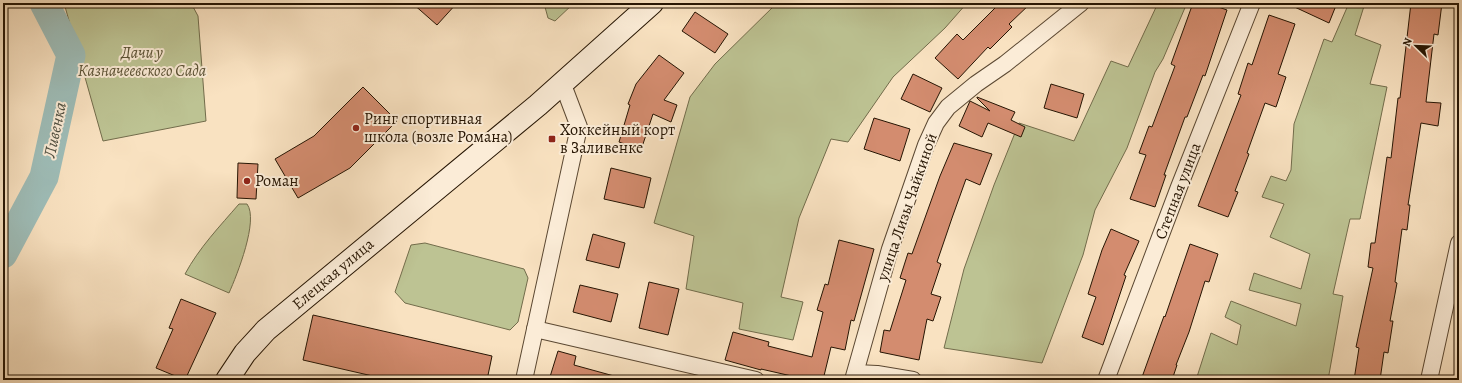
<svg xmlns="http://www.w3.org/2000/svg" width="1462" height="383" font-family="Alegreya,serif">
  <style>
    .green { fill: #bdc393; stroke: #726c4b }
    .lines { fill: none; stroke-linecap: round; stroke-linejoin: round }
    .river { stroke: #9ebdb8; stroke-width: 29 }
    .building { fill: #d38c6f; stroke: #261503 }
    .street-casing { stroke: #5b4832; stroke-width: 18 }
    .secondary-casing { stroke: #261503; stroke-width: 24 }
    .street { stroke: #fbecd7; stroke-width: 16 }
    .secondary { stroke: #fbecd7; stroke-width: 22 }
    .poi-dot { fill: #8f2418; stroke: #fbecd7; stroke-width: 1.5 }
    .labels { text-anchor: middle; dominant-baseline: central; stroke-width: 4; stroke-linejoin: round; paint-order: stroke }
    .park-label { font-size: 16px; font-style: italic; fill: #5b5235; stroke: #fbecd7 }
    .poi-label { font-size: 16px; fill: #261503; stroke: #fbecd7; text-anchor: start }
    .street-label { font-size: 16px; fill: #261503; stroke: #fbecd7 }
    .water-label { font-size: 17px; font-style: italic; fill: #505042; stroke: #fbecd7 }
  </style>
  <rect width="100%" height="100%" fill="#f9e2c1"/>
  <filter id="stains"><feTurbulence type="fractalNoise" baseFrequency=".005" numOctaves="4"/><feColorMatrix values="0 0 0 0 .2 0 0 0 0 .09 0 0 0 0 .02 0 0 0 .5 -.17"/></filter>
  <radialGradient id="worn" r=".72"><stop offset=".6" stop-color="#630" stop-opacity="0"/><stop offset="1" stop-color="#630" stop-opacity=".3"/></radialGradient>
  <g class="green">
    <path d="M64,3H191L198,16L206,121L103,141Z"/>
    <path d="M550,3H574L555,21L548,18L545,7Z"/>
    <path d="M777,3H967L945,28L893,77L848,142L831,139L799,218L781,297L803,302L793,340L739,329L743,303L686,289L694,236L654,223L690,97L715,64Z"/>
    <path d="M1158,3H1187L1163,59L1155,72L1127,148L1095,210L1083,255L1042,363L944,348L964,269L994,185L1019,123L1074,141L1111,61L1128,67Z"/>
    <path d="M1349,3H1365L1355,35L1381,45L1370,84L1387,87L1360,219H1350L1333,294L1343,296L1328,380L1264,379V380H1196L1211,333L1237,345L1241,325L1225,317L1231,301L1296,326L1301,304L1249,290L1254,273L1301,289L1310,254L1270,237L1284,204L1262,197L1271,176L1286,181L1291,170L1294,124L1324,39L1332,42Z"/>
    <path d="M239,204H247C259,220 237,275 229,293L185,274C199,248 220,226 239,204Z"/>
    <path d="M425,243L524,269L528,278L518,322L510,330L405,303L395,292L411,245Z"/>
  </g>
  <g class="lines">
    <path class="river" d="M3,254L44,177L71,55L44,3"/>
  </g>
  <g class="building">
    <path d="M412,3H457L437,25Z"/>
    <path d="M1000,3H1031L1009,24L1012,27L990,49L988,47L958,79L935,58L957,34L963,40Z"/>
    <path d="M1193,3H1207L1227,10L1205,76L1203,75L1187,117H1185L1164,175H1166L1155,207L1130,199L1146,155L1139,153L1149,126L1152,127L1175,66L1171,64Z"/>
    <path d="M1286,3H1337L1329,23Z"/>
    <path d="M1411,3H1442L1438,35L1434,34L1426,102L1441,103L1438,126L1421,123L1408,205H1410L1407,230L1402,229L1395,282L1397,283L1390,321H1393L1388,353L1384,352L1380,380H1354L1359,348L1356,347L1373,268L1368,267L1371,243H1375L1387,157L1391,158L1398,98H1400Z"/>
    <path d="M695,12L728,34L715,53L682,31Z"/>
    <path d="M1269,15L1295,24L1278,74L1286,77L1276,107L1265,103L1247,153L1249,154L1235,191L1238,192L1228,217L1198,206L1241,95L1238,94L1248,63L1252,65Z"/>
    <path d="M659,55L684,73L664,100L677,105L671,122L653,114L641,150L619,142L630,105L628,104L636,84Z"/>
    <path d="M913,74L942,88L930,112L901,99Z"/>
    <path d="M1051,84L1084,94L1077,118L1044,108Z"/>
    <path d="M363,87L397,121L350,168L298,198L275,159L314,136Z"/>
    <path d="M977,97L1015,112L1011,120L1025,127L1021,137L988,123L982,137L959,126L970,101L990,111L977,98Z"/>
    <path d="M874,118L910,129L900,161L864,149Z"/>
    <path d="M954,143L992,154L980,185L966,179L952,218L937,262L941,264L931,294L941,297L933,321L927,319L919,360L880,352L884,330L890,331L906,280L900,278L908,253L912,254L940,176Z"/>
    <path d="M238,163L258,164L256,199L237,198Z"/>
    <path d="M611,168L651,178L644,208L604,199Z"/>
    <path d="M1111,229L1139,241L1124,275L1126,276L1103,345L1082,337L1096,297L1088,294L1102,250Z"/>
    <path d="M593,234L625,243L619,268L586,260Z"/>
    <path d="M839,240L874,249L854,321L851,320L845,350L831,347L823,380H809L761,369V370L725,360L733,332L769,342L768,346L812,357L823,312L817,310L825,284L828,285Z"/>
    <path d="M1190,244L1218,254L1209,282L1205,281L1189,332L1176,365H1177L1172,380H1141L1164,316L1165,317Z"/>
    <path d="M649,282L679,289L668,335L639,328Z"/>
    <path d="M580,285L618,294L611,322L573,312Z"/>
    <path d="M181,299L216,313L185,380L156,368L173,329L169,328Z"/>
    <path d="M313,315L492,356L487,380H390L303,360Z"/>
    <path d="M558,351L576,356L574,365L614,376V380H549Z"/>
  </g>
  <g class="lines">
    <g class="street-casing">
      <g id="street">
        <path d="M535,329L756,380"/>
        <path d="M856,373L877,374L913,380"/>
        <path d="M524,380L579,127L562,82"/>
        <path d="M853,380L890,249L926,145L936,123L948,107L976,84L1005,64L1081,3"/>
        <path d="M1106,380L1179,187L1252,3"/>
        <path d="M1429,380L1459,243"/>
      </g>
    </g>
    <g class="secondary-casing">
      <path id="secondary" d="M227,380L245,353L266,330L538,105L652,3"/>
    </g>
    <use href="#street" class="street"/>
    <use href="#secondary" class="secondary"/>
  </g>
  <g class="poi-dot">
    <circle cx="356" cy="128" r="4"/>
    <rect x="548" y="135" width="8" height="8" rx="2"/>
    <circle cx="247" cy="181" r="4"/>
  </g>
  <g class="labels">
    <g class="park-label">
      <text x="142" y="53">Дачи у<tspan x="142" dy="18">Казначеевского Сада</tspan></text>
    </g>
    <g class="poi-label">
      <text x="364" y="119">Ринг спортивная<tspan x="364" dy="18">школа (возле Романа)</tspan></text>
      <text x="560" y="130">Хоккейный корт<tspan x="560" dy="18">в Заливенке</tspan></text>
      <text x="255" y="181">Роман</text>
    </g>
    <g class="street-label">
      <text transform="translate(1178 191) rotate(-69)">Степная улица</text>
      <text transform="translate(907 207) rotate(-71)">улица Лизы Чайкиной</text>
      <text transform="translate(333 274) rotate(-40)">Елецкая улица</text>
    </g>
    <g class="water-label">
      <text transform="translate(55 130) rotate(-78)">Ливенка</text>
    </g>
  </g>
  <rect width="1462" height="383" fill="none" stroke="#f9e2c1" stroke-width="16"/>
  <rect x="4" y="4" width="1454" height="375" fill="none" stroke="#261503" stroke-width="2"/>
  <rect x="8" y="8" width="1446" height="367" fill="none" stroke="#261503"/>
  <g transform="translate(1416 46) rotate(293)" stroke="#fbecd7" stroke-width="3" paint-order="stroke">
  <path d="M0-3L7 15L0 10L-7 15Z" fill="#261503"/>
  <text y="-6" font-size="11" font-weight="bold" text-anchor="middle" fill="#261503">N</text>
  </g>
  <rect width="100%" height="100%" filter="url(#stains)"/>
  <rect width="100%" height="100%" fill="url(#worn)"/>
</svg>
